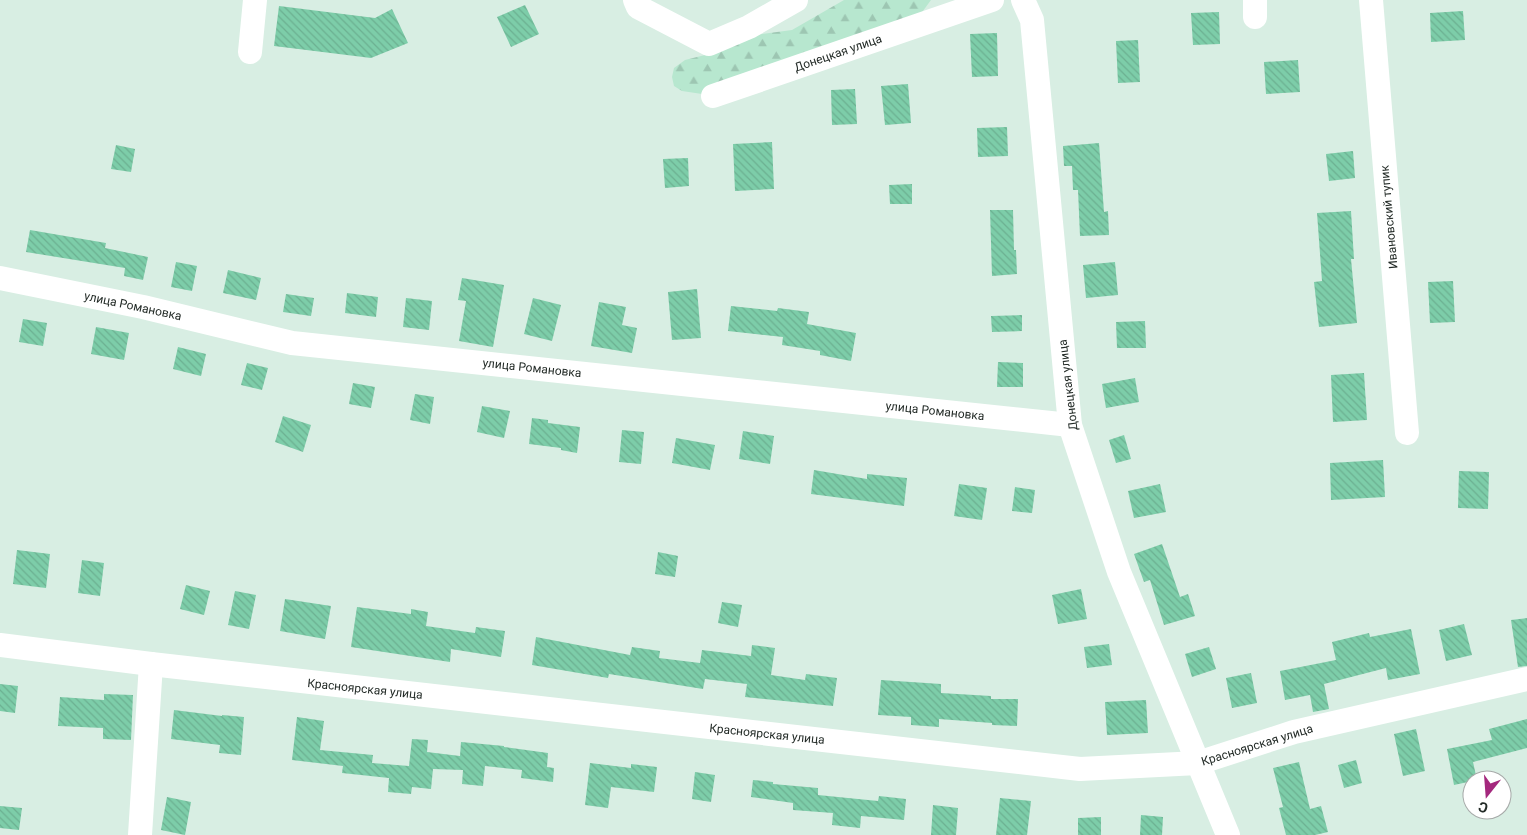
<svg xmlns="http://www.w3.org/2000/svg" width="1527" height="835" font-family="Roboto,sans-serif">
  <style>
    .forest { fill: url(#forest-firs) }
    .building { fill: url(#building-back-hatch) }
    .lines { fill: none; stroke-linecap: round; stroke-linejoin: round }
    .minor { stroke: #fff; stroke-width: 24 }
    .labels { text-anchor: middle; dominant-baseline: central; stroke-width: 4; stroke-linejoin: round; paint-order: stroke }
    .street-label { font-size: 12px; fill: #232b27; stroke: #fff }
  </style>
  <defs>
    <pattern id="forest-firs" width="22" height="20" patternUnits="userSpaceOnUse" patternTransform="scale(1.25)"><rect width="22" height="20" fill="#b7e7cf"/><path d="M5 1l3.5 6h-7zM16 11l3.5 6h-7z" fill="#9dc6b2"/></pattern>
    <pattern id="building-back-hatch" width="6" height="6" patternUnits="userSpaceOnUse" patternTransform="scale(1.25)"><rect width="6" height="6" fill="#7dcda9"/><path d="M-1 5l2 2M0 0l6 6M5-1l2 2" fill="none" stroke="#6cb091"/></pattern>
  </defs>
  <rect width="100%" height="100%" fill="#d8eee3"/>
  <path class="forest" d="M844,0H931L920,15L702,94L682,91L674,86L672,77L674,68L685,60L709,54L748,36L792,30Z"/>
  <g class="building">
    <path d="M525,5L539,34L511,47L497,17Z"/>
    <path d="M279,6L375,18L392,9L408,43L371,58L274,46Z"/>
    <path d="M1463,11L1465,40L1431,42L1430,13Z"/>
    <path d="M1219,12L1220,44L1193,45L1191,13Z"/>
    <path d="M997,33L998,76L972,77L970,34Z"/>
    <path d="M1138,40L1140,82L1118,83L1116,41Z"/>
    <path d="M1298,60L1300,92L1266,94L1264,62Z"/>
    <path d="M908,84L911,123L885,125L881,86Z"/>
    <path d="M855,89L857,124L832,125L831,90Z"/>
    <path d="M1007,127L1008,156L978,157L977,128Z"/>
    <path d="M772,142L774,189L735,191L733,144Z"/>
    <path d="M1099,143L1104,212L1108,211L1109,235L1080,236L1078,190H1073L1072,166H1064L1063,146Z"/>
    <path d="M116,145L135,149L131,172L111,169Z"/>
    <path d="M1353,151L1355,178L1329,181L1326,154Z"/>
    <path d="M688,158L689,186L665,188L663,159Z"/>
    <path d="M912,184V204H890L889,185Z"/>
    <path d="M990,210H1013L1014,250H1016L1017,274L992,276Z"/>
    <path d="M1351,211L1354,259H1351L1357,323L1319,327L1314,282L1322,281L1317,213Z"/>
    <path d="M30,230L106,243L105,248L148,257L143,280L124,276L125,268L26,252Z"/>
    <path d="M176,262L197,266L192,291L171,287Z"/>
    <path d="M1115,262L1118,295L1086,298L1083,265Z"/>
    <path d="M228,270L261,278L256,300L223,293Z"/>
    <path d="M462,278L504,285L493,347L459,341L466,301L458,300Z"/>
    <path d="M1453,281L1455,322L1430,323L1428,282Z"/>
    <path d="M697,289L701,338L672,340L668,292Z"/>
    <path d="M347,293L378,297L376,317L345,313Z"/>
    <path d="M286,294L314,298L311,316L283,312Z"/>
    <path d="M406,298L432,301L429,330L403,327Z"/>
    <path d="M533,298L561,305L552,341L524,334Z"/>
    <path d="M599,302L626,307L622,325L637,328L632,353L591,346Z"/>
    <path d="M731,306L777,311L778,308L809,312L807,324L856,333L851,361L820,355V351L782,345L783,337L728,331Z"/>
    <path d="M1022,315V331L992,332L991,316Z"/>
    <path d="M23,319L47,323L43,346L19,342Z"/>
    <path d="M1145,321L1146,348H1117L1116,322Z"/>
    <path d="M96,327L129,333L124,360L91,354Z"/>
    <path d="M178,347L206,354L201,376L173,369Z"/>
    <path d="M998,362L1023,363V387H997Z"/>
    <path d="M247,363L268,368L262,390L241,385Z"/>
    <path d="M1364,373L1367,420L1333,422L1331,375Z"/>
    <path d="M1135,378L1139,402L1106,408L1102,384Z"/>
    <path d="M353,383L375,387L371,408L349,404Z"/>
    <path d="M415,394L434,397L430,424L410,420Z"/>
    <path d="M482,406L510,411L504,438L477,432Z"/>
    <path d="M283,416L311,425L303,452L275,442Z"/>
    <path d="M532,418L548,420V423L580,427L577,453L561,450V448L529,444Z"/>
    <path d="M622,430L644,432L641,464L619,462Z"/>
    <path d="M743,431L774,436L770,464L739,459Z"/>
    <path d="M1124,435L1131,459L1116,463L1109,440Z"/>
    <path d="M676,438L715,445L710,470L672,463Z"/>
    <path d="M1383,460L1385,497L1331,500L1330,463Z"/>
    <path d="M814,470L867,479V474L907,478L904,506L811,494Z"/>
    <path d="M1459,471L1489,472L1488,509L1458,508Z"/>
    <path d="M959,484L987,488L982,520L954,516Z"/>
    <path d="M1160,484L1166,512L1134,518L1128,491Z"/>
    <path d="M1015,487L1035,490L1032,513L1012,511Z"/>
    <path d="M1162,544L1180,597L1188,594L1195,616L1164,625L1150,580L1144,582L1134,554Z"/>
    <path d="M17,550L50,554L46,588L13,584Z"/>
    <path d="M658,552L678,556L675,577L655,574Z"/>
    <path d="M82,560L104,563L100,596L78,593Z"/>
    <path d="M186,585L210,591L204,615L180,609Z"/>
    <path d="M1081,589L1087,619L1058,624L1052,595Z"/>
    <path d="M235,591L256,595L249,629L228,625Z"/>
    <path d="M285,599L331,606L325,639L280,631Z"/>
    <path d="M722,602L742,605L738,627L718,623Z"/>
    <path d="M357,607L411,614V609L428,612L426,626L475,633L476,627L505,631L501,657L451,649L450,662L351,647Z"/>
    <path d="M1527,618V666L1518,667L1511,620Z"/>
    <path d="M1464,624L1472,655L1446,661L1439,630Z"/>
    <path d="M1411,629L1420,674L1388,680L1386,668L1324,684L1329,709L1313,712L1310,695L1285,700L1280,671L1336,660L1332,642L1369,633L1370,637Z"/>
    <path d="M536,637L630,655L632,647L660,651L659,658L700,663L702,650L751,656L752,645L775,648L771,675L805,680L806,674L837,678L833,706L745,697L747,684L705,679L703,689L609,674L608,678L532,665Z"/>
    <path d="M1109,644L1112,665L1087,668L1084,647Z"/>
    <path d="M1209,647L1216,669L1192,677L1185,654Z"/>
    <path d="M1251,673L1257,703L1232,708L1226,678Z"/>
    <path d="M881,680L941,684V693L991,696V699H1018L1017,726L992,725V723L939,719V727L911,725V717L878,715Z"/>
    <path d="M0,684L18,686L15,713L0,711Z"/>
    <path d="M104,694L133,695L131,740L103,739V728L58,726L60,697L104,700Z"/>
    <path d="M1146,700L1148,733L1107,735L1105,702Z"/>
    <path d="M174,710L222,716V715L244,717L241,755L219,753L220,745L171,739Z"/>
    <path d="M297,717L324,721L320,750L373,755L372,763L409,766L412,739L428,740L427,752L460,756L461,742L504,746V747L548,753L547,767L554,768L553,782L521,778L522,770L485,766L483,786L462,784L463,770L433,769L431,789L412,787L411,794L388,792L389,778L342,773L343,766L292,760Z"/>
    <path d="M1527,719V748L1473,762L1477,780L1454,785L1447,749L1492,740L1489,729Z"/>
    <path d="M1416,729L1425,771L1403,776L1394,734Z"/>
    <path d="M1356,760L1362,783L1344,788L1338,765Z"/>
    <path d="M1299,762L1310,809L1321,806L1328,832L1315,835H1286L1279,808L1283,807L1273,768Z"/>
    <path d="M590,763L631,768V764L657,767L654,792L611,787L608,808L585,805Z"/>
    <path d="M695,772L715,775L711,802L692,799Z"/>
    <path d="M753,780L773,782V784L818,788V795L878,801L879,796L906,799L904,820L861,816L860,828L832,825L833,813L793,810V803L751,797Z"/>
    <path d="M167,797L191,802L185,835L161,830Z"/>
    <path d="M1000,798L1031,801L1027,835H996Z"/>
    <path d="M933,805L958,808L956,835H931Z"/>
    <path d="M0,806L22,808L19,830L0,828Z"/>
    <path d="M1141,815L1163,817L1162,835H1140Z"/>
    <path d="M1101,817V835H1078V818Z"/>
  </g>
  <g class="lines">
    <g class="minor">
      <path d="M635,0L638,7L709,44L749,27L796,0"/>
      <path d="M1023,0L1032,20L1070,425L1119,572L1228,835"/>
      <path d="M1255,0V17"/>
      <path d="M1371,0L1407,433"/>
      <path d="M250,52L255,0"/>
      <path d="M713,96L992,0"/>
      <path d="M0,278L143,307L292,343L1070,425"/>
      <path d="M0,645L151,664L1080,769L1198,763L1294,732L1527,679"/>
      <path d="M140,835L151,664"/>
    </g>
  </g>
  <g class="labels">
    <g class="street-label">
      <text transform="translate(838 53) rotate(-19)">Донецкая улица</text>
      <text transform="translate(1389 217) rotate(-95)">Ивановский тупик</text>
      <text transform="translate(133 306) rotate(12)">улица Романовка</text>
      <text transform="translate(532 368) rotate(6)">улица Романовка</text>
      <text transform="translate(1068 385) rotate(-97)">Донецкая улица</text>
      <text transform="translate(935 411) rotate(6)">улица Романовка</text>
      <text transform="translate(365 689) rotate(6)">Красноярская улица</text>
      <text transform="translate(767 734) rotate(6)">Красноярская улица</text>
      <text transform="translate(1257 745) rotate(-17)">Красноярская улица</text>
    </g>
  </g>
  <g transform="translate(1487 795) rotate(197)"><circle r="24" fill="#ffffff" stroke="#a7aaa9"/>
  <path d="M0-4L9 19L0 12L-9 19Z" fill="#a4287d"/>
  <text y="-8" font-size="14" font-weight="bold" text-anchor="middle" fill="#232b27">С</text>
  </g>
</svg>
